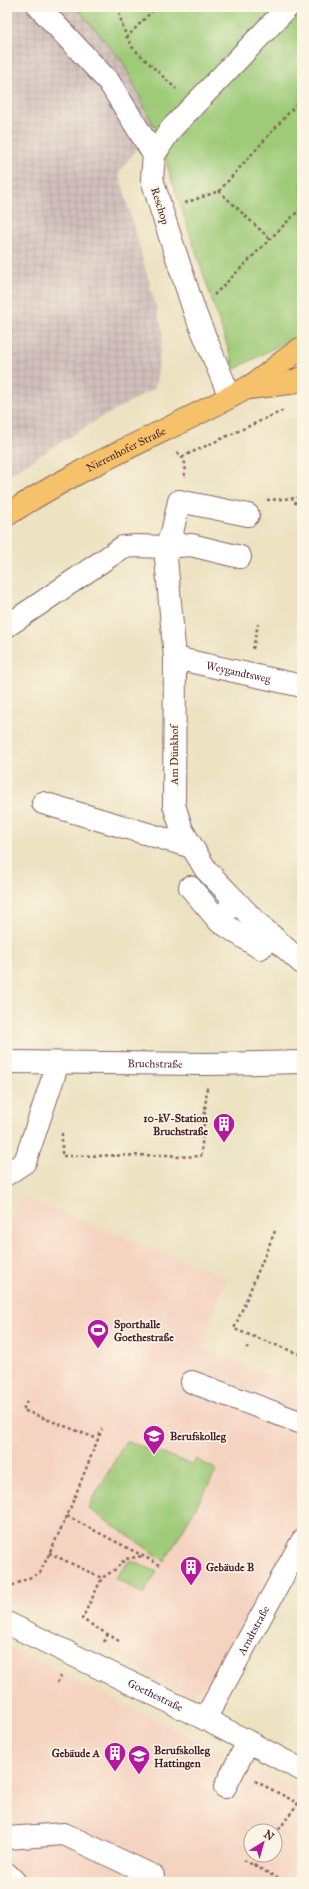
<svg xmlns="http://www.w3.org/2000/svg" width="309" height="1889" font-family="'IM FELL Great Primer',serif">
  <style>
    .built { fill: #f5d3c1; fill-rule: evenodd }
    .industrial { fill: url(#industrial-grid) }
    .green { fill: #9ecb78; stroke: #747552 }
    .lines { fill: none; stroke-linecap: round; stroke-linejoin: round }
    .minor-casing { stroke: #836360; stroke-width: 24 }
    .major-casing { stroke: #836360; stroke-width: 24 }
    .path { stroke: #836360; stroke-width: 2.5; stroke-dasharray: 3 3; stroke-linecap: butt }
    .minor { stroke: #fff; stroke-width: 22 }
    .major { stroke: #f5c16b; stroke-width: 22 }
    .labels { text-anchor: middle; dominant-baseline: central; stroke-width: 3.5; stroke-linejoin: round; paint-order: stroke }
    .street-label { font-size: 11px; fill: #4a1f2b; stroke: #fcf5e5 }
    .poi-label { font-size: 11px; font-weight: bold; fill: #4a1f2b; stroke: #fcf5e5; text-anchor: start }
  </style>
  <defs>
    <pattern id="industrial-grid" width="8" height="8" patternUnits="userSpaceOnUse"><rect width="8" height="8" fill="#d1c0bc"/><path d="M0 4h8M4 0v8" fill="none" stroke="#b5a5a2"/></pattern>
  </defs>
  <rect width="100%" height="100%" fill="#fcf5e5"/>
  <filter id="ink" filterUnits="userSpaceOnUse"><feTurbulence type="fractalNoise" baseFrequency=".025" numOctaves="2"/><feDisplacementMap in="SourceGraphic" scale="8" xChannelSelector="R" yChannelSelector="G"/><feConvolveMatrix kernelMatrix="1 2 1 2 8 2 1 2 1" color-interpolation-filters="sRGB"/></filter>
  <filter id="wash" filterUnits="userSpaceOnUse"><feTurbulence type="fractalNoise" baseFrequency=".012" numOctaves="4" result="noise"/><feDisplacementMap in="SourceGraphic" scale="16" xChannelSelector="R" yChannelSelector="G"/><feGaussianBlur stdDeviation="0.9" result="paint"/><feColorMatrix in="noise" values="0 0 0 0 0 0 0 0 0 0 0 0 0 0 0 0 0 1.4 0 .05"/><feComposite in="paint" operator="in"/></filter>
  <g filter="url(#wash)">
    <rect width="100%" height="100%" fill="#ece2c1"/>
    <g class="built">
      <path d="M21,1196L226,1278L201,1349L302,1388V1525L212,1680L190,1696L95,1642L7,1600V1233Z"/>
      <path d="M7,1646L302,1792V1882H7ZM251,1831H275V1855H251Z"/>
    </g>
    <path class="industrial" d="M7,7H76L123,62L154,126L119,173L163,333L155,388L102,417L7,476Z"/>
    <g class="green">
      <path d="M76,7H302V333L235,369L154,126L123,62Z"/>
      <path d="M126,1441L192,1464L196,1459L217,1470L165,1561L88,1508Z"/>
      <path d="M130,1560L157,1572L143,1594L115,1578Z"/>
    </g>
  </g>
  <g filter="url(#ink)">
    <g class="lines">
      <g class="minor-casing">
        <g id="minor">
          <path d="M39,7L109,82L154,155"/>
          <path d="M230,397L195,313L162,212L152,179L154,155L171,129L288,7"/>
          <path d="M248,515L179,501L172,533L165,547L175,658L174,805L182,830L206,870L255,921L302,963"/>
          <path d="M7,626L123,547L136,546L165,547L191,545L240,557"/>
          <path id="s1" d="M175,658L302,686"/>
          <path d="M43,803L192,847"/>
          <path d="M190,887L219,921L235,900"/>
          <path d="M219,921L260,948L273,937"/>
          <path id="s2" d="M7,1062L209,1064L302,1062"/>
          <path d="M7,1174L25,1162L58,1063"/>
          <path d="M192,1382L302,1423"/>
          <path id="s3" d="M7,1623L205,1719L302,1770"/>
          <path id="s4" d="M205,1719L302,1541"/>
          <path d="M225,1787L248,1742"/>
          <path d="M7,1838L64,1834L153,1876"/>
          <path d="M7,1874L15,1882"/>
        </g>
      </g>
      <g class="major-casing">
        <g id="major">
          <path d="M249,388L290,383L302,378"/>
          <path id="s5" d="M7,515C82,465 167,432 245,389C266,378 282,360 302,348"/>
        </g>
      </g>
      <g class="path">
        <path d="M118,7L123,28L132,47L176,89"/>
        <path d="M126,38L156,7"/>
        <path d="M219,191L271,240"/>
        <path d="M185,203L219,191L302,98"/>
        <path d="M214,295L302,207"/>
        <path d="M177,452C186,460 187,466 184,477"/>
        <path d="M182,457L284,410"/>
        <path d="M267,500L297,498"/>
        <path d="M295,504L297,498H302"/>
        <path d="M253,649L258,624"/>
        <path d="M62,1133V1156L171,1155L176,1157L201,1156L207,1087"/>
        <path d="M275,1231L234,1329L302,1355"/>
        <path d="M246,1347L251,1349"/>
        <path d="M27,1401L23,1410L98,1439"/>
        <path d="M67,1516L162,1566"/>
        <path d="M49,1553L102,1578"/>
        <path d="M7,1596L11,1586L40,1573L67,1516L102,1429"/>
        <path d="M119,1641L82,1619L102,1578L116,1569L125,1559L143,1556"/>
        <path d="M104,1642L108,1634"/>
        <path d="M57,1683L61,1676"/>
        <path d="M255,1781L298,1803L275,1835"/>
        <path d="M244,1860L285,1882"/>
        <path d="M254,1866L261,1855"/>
      </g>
      <use href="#minor" class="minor"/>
      <use href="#major" class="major"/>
    </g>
  </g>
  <defs>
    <g id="building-pin" transform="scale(1.15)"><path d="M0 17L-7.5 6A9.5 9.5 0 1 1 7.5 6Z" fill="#b5179e" stroke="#fcf5e5"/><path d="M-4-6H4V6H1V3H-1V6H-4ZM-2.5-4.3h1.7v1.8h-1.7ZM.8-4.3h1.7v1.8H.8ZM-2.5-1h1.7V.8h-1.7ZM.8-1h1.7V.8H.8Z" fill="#fff"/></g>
    <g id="stadium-pin" transform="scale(1.15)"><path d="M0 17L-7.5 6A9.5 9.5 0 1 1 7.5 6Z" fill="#b5179e" stroke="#fcf5e5"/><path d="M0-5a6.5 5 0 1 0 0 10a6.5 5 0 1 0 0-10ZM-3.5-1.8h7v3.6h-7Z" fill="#fff"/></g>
    <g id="school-pin" transform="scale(1.15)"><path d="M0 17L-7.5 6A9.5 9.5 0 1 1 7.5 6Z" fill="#b5179e" stroke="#fcf5e5"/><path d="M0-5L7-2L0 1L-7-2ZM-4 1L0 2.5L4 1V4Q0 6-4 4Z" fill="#fff"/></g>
  </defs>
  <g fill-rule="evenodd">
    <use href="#building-pin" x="224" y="1124"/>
    <use href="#stadium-pin" x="98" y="1330"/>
    <use href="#school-pin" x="154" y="1436"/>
    <use href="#building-pin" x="191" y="1567"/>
    <use href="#building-pin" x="115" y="1753"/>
    <use href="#school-pin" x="139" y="1756"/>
  </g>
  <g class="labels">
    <g class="street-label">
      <text transform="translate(160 206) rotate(73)">Reschop</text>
      <text stroke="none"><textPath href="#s5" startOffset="136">Nierenhofer Straße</textPath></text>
      <text stroke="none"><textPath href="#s1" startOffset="65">Weygandtsweg</textPath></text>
      <text transform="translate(174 755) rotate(-90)">Am Dünkhof</text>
      <text stroke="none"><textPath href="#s2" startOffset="148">Bruchstraße</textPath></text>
      <text stroke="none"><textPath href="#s4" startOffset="101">Arndtstraße</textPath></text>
      <text stroke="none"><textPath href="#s3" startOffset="165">Goethestraße</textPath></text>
    </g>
    <g class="poi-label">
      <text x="208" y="1118" text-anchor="end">10-kV-Station<tspan x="208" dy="13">Bruchstraße</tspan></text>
      <text x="114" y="1324">Sporthalle<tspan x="114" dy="13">Goethestraße</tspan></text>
      <text x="170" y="1436">Berufskolleg</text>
      <text x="206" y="1567">Gebäude B</text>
      <text x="154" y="1750">Berufskolleg<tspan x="154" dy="13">Hattingen</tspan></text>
      <text x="100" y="1753" text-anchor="end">Gebäude A</text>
    </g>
  </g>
  <rect width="309" height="1889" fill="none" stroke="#fcf5e5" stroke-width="24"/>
  <g transform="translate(263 1843) rotate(37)"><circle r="19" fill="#fcf5e5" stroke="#b59f9b"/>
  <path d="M0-3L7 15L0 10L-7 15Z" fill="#b5179e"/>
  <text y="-6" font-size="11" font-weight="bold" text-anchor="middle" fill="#4a1f2b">N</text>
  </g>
</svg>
